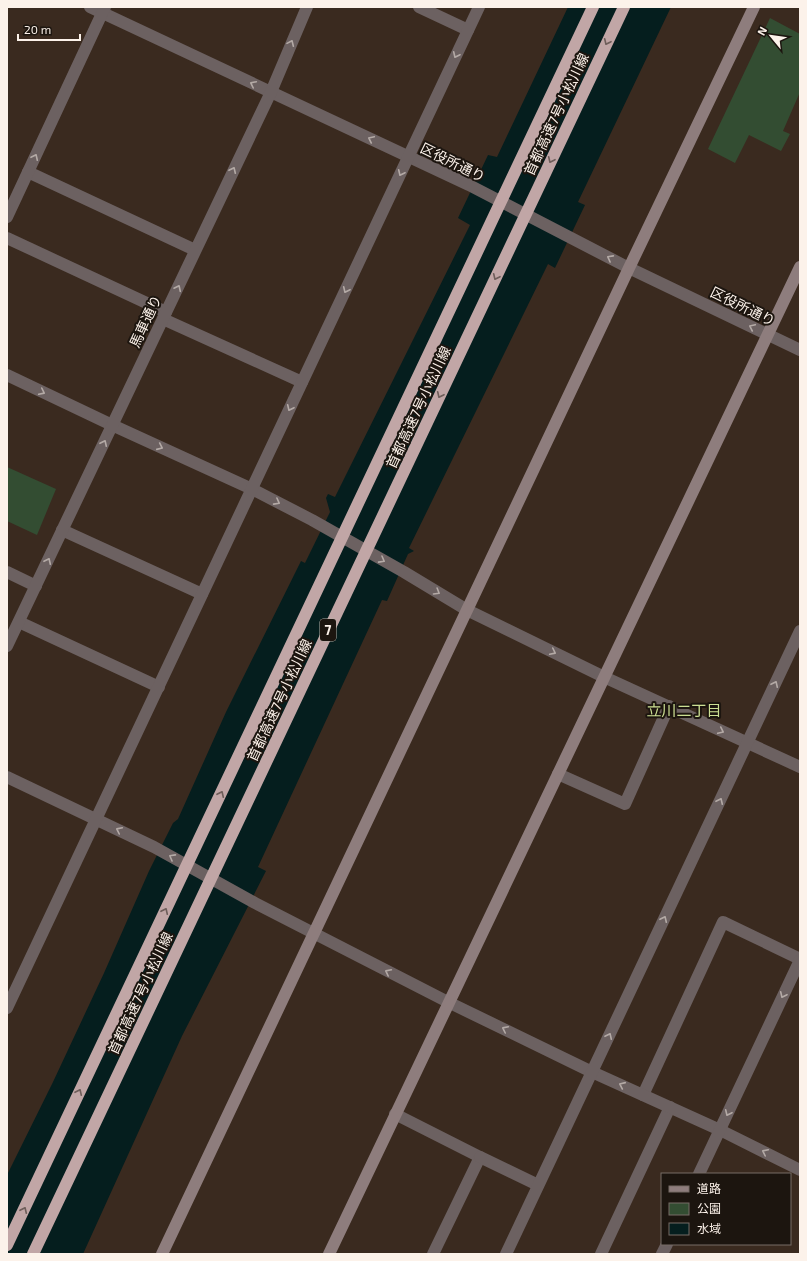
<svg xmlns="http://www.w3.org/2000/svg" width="807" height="1261" font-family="'Exo 2','Noto Sans JP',sans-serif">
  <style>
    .green { fill: #334d32 }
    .water { fill: #051e1e }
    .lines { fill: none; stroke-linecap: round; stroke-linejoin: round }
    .lane { stroke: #6c6161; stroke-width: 12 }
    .street { stroke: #6c6161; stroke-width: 12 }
    .secondary { stroke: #8e7d7d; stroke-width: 12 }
    .highway-bridge { stroke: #c1a6a6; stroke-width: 12 }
    .oneway { stroke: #6e5e5a }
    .oneway2 { stroke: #b4aaa6 }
    .labels { text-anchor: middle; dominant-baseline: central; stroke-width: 4; stroke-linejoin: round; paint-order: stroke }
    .shield { fill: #1c150f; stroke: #b9b0a8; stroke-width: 1 }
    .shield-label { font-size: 13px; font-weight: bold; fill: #fcf2ea }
    .street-label { font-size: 14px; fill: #fcf2ea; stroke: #1c150f }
    .neighbourhood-label { font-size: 15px; fill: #ccdf93; stroke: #1c150f }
  </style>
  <rect width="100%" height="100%" fill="#3a2a1f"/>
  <g class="green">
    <path d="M770,18L800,34V92L783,131L790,134L781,151L749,135L735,163L708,149Z"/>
    <path d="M7,467L56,489L37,535L7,521Z"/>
  </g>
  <path class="water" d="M568,7H671L578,202L585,205L555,268L548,264L409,548L414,551L408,554L387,601L382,600L258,867L266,871L182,1036L83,1254H7V1175L53,1082L104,973L149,871L173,823L178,819L226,712L301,561L305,563L330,512L326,498L328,494L335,497L470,225L458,218L488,155L497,157Z"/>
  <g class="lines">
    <g class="lane">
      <path d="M419,7L468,30"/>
      <path d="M28,172L195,250"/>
      <path d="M7,238L166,312"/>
      <path d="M163,319L302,382"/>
      <path d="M62,530L202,594"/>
      <path d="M7,572L36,586"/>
      <path d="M19,622L159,687"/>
      <path d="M558,774L625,804L669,706"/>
      <path d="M643,1095L723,922L800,959"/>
      <path d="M395,1114L480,1157L433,1254"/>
      <path d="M480,1157L538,1185"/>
      <path d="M601,1254L670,1107"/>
    </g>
    <g class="street">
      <path d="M90,7L469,185L629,268L800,350"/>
      <path d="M7,217L105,7"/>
      <path d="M7,375L112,425L252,489L312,520L404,572L467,610L604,677L800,767"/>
      <path d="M7,646L271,92L307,7"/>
      <path d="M7,777L154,847L255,903L448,1002L592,1072L720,1130L800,1170"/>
      <path d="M7,1008L479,7"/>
      <path d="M699,1174L800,960"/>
      <path d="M506,1254L800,631"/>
      <path d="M662,1254L667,1244"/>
    </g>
    <g class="secondary">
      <path d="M162,1254L629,268L754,7"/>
      <path d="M329,1254L800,267"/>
    </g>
    <g class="highway-bridge">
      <path d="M7,1245L593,7"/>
      <path d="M33,1254L624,7"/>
    </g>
  </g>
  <defs><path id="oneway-chevron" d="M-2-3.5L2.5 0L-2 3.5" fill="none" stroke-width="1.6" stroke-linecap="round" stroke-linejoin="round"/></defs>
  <g class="oneway">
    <use href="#oneway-chevron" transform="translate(607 42) rotate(115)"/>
    <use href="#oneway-chevron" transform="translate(551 160) rotate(115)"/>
    <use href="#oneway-chevron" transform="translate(496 277) rotate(115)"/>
    <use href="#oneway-chevron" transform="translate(440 395) rotate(115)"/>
    <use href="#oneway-chevron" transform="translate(221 794) rotate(-65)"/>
    <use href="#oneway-chevron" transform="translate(165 911) rotate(-65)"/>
    <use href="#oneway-chevron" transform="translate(79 1092) rotate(-65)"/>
    <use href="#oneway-chevron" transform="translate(24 1210) rotate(-65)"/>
  </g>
  <g class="oneway2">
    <use href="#oneway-chevron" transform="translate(291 43) rotate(-66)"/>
    <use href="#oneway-chevron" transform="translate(456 55) rotate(115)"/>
    <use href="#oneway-chevron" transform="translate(253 84) rotate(-154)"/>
    <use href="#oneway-chevron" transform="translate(371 139) rotate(-155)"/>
    <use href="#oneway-chevron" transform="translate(35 157) rotate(-65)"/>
    <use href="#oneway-chevron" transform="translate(233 170) rotate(-65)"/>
    <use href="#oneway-chevron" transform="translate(401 173) rotate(115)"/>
    <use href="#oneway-chevron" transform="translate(610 258) rotate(-152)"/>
    <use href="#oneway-chevron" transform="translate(178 288) rotate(-64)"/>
    <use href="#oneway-chevron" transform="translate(346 290) rotate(115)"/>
    <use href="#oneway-chevron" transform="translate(752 327) rotate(-155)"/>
    <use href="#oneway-chevron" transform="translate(42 392) rotate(26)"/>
    <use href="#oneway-chevron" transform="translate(290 408) rotate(115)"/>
    <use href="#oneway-chevron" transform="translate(104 443) rotate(-65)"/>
    <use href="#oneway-chevron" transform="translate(160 447) rotate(24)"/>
    <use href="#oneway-chevron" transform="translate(277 502) rotate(28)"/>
    <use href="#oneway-chevron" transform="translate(382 560) rotate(29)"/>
    <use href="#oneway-chevron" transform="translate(48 561) rotate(-65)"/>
    <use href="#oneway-chevron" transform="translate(437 592) rotate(31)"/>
    <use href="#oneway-chevron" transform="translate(553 652) rotate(26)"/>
    <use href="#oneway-chevron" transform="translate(775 684) rotate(-65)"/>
    <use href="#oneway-chevron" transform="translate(721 731) rotate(25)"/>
    <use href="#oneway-chevron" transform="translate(720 801) rotate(-65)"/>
    <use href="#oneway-chevron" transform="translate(119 830) rotate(-154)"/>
    <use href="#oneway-chevron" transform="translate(172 857) rotate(-151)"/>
    <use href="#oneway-chevron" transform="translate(664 919) rotate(-65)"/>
    <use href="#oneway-chevron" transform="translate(388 972) rotate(-153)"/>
    <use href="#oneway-chevron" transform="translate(783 995) rotate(115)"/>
    <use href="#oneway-chevron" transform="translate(505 1029) rotate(-154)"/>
    <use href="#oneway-chevron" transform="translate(609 1036) rotate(-65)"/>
    <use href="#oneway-chevron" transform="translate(622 1085) rotate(-156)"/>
    <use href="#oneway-chevron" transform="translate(728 1113) rotate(115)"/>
    <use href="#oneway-chevron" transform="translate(765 1152) rotate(-154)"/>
  </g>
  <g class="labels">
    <rect class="shield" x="320" y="619" width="16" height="22" rx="3"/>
    <g class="shield-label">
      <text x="328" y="630">7</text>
    </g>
    <g class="street-label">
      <text transform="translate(556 114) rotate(-65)">首都高速7号小松川線</text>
      <text transform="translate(453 162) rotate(26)">区役所通り</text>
      <text transform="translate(743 306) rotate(26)">区役所通り</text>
      <text transform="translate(145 321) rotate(-65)">馬車通り</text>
      <text transform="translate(418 407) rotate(-65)">首都高速7号小松川線</text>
      <text transform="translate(279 700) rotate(-65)">首都高速7号小松川線</text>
      <text transform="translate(140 993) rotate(-65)">首都高速7号小松川線</text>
    </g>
    <g class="neighbourhood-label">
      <text x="684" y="710">立川二丁目</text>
    </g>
  </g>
  <rect width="807" height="1261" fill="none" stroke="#fcf2ea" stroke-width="16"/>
  <rect x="661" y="1173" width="130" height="72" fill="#1c150f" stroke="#766d67"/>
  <rect x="669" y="1186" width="20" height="6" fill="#8e7d7d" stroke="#766d67"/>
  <text x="697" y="1193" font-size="12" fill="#fcf2ea">道路</text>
  <rect x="669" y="1203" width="20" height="12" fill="#334d32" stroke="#766d67"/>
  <text x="697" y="1213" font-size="12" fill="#fcf2ea">公園</text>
  <rect x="669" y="1223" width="20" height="12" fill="#051e1e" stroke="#766d67"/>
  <text x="697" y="1233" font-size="12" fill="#fcf2ea">水域</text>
  <g transform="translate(771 36) rotate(299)" stroke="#1c150f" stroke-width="3" paint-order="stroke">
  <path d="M0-3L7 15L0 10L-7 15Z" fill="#fcf2ea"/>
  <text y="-6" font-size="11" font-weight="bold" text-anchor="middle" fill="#fcf2ea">N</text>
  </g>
  <path d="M18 34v6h62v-6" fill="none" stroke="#fcf2ea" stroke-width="2"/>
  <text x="24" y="34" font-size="12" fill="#fcf2ea" stroke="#1c150f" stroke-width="3" paint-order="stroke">20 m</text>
</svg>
